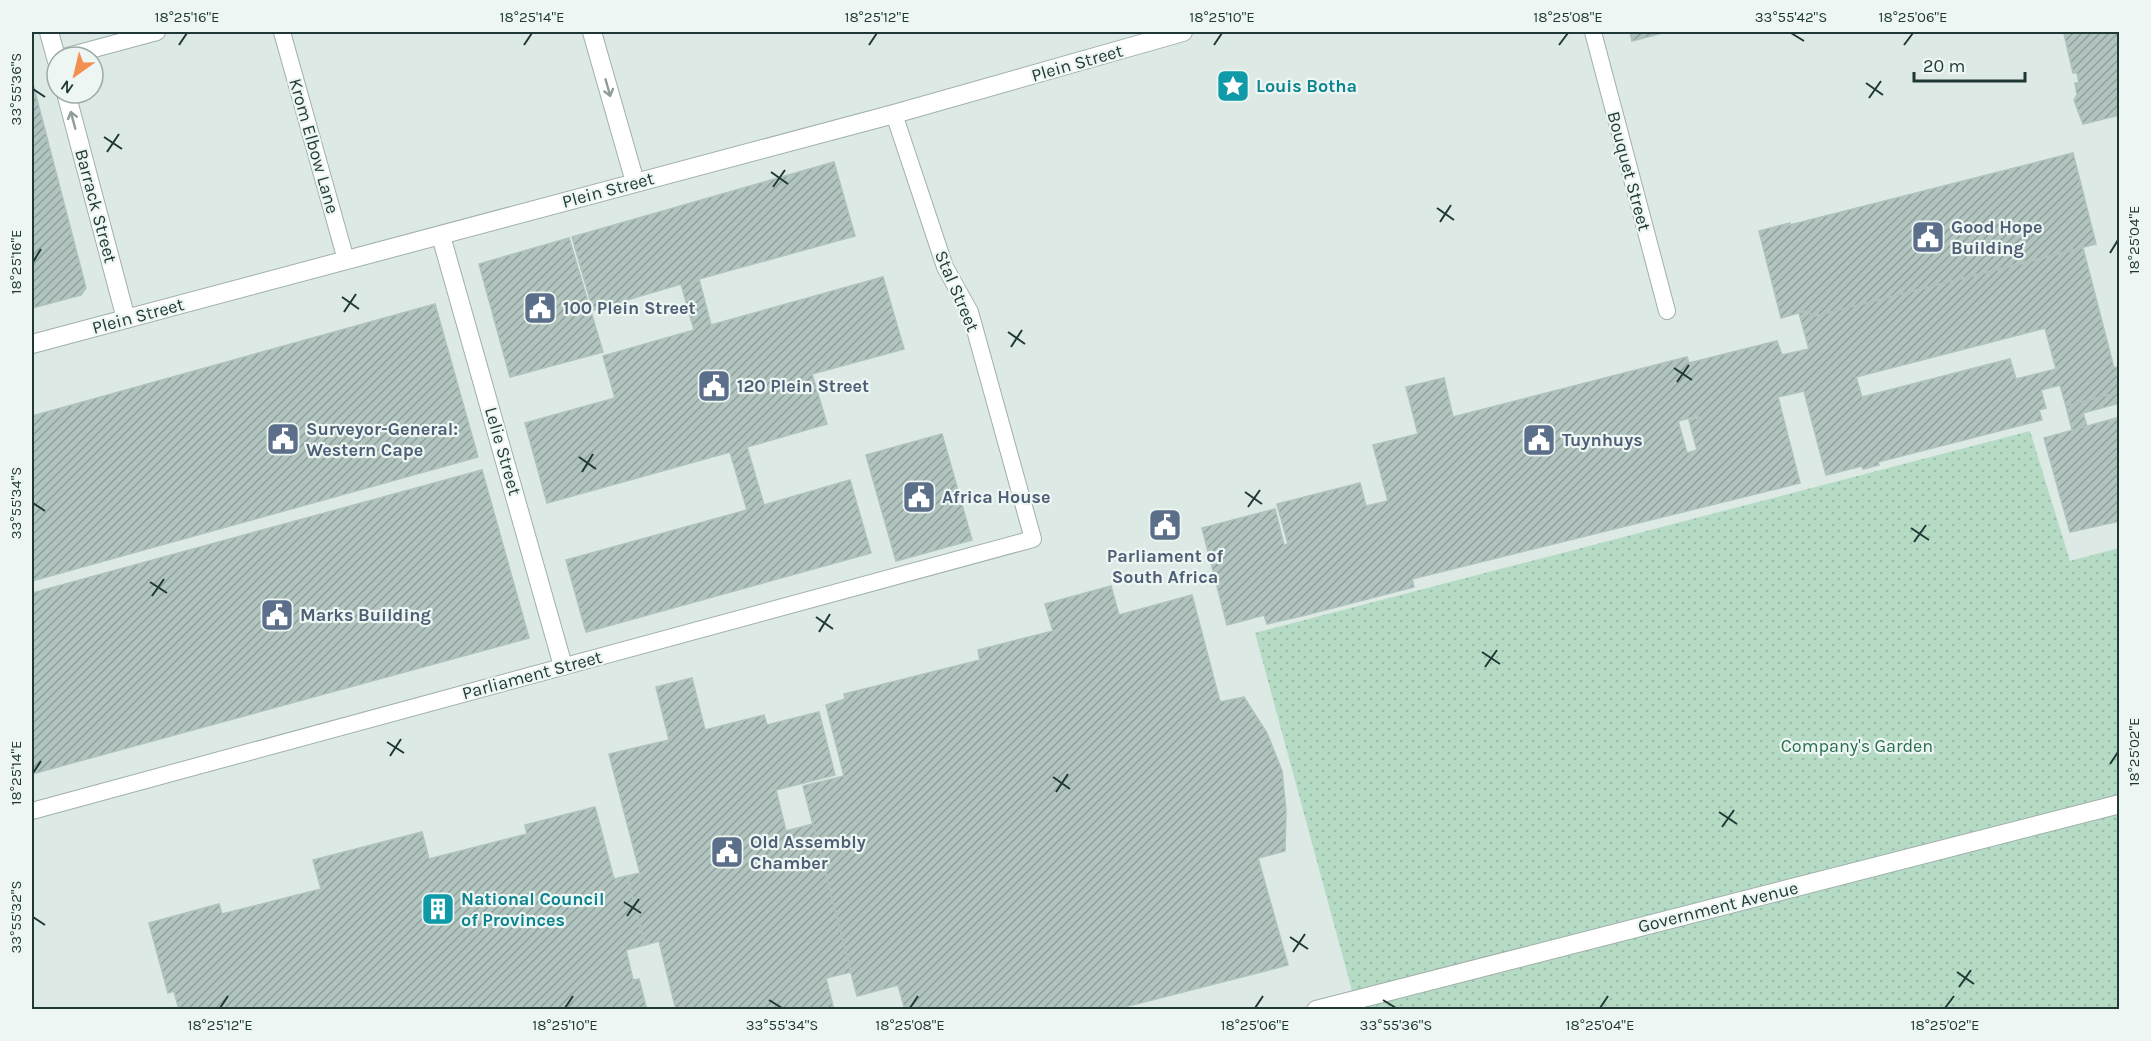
<svg xmlns="http://www.w3.org/2000/svg" width="2151" height="1041" font-family="Karla,sans-serif">
  <style>
    .green { fill: url(#green-dots) }
    .building { fill: url(#building-hatch); stroke: #afc2bd; stroke-width: 1.5; fill-rule: evenodd }
    .lines { fill: none; stroke-linecap: round; stroke-linejoin: round }
    .service-casing { stroke: #a0b0ad; stroke-width: 18 }
    .pedestrian-casing { stroke: #a0b0ad; stroke-width: 20 }
    .minor-casing { stroke: #a0b0ad; stroke-width: 20 }
    .tertiary-casing { stroke: #a0b0ad; stroke-width: 20 }
    .service { stroke: #fff; stroke-width: 16 }
    .pedestrian { stroke: #fff; stroke-width: 18 }
    .minor { stroke: #fff; stroke-width: 18 }
    .tertiary { stroke: #fff; stroke-width: 18 }
    .oneway { stroke: #8f9c9a }
    .ticks { fill: none; stroke: #1f3835; stroke-width: 2 }
    .labels { text-anchor: middle; dominant-baseline: central; stroke-width: 4.5; stroke-linejoin: round; paint-order: stroke }
    .street-label { font-size: 18px; fill: #1f3835; stroke: #edf6f3 }
    .culture-label { font-size: 18px; font-weight: bold; fill: #0d838f; stroke: #edf6f3; text-anchor: start }
    .service-label { font-size: 18px; font-weight: bold; fill: #4e5e75; stroke: #edf6f3; text-anchor: start }
    .park-label { font-size: 18px; fill: #296f4e; stroke: #edf6f3 }
    .neatline { fill: none; stroke: #1f3835; stroke-width: 2 }
    .ticks-label { font-size: 15px; text-anchor: middle; fill: #1f3835 }
  </style>
  <defs>
    <pattern id="green-dots" width="8" height="8" patternUnits="userSpaceOnUse" patternTransform="scale(1.5)"><rect width="8" height="8" fill="#b5dbc4"/><path d="M2 2h.1M6 6h.1" fill="none" stroke="#9bbda9" stroke-width="1.8" stroke-linecap="round"/></pattern>
    <pattern id="building-hatch" width="6" height="6" patternUnits="userSpaceOnUse" patternTransform="scale(1.5)"><rect width="6" height="6" fill="#b2c4bf"/><path d="M-1 1l2-2M0 6l6-6M5 7l2-2" fill="none" stroke="#90a09c"/></pattern>
  </defs>
  <rect width="100%" height="100%" fill="#dde9e5"/>
  <path class="green" d="M2030,431L2070,561L2119,548V1009H1357L1255,633Z"/>
  <g class="building">
    <path d="M1630,32H1666L1632,41Z"/>
    <path d="M2068,32H2120V115L2083,124L2074,100L2077,95L2075,83H2079L2077,73H2073L2064,34Z"/>
    <path d="M32,80L86,288L81,295L32,308Z"/>
    <path d="M2073,153L2096,244L1811,317L1809,310L1781,318L1759,231L1790,223V225Z"/>
    <path d="M834,162L855,236L699,279L711,325L883,277L904,349L812,374L827,424L747,447L764,505L850,480L871,553L586,632L566,560L747,510L730,452L547,503L525,423L615,398L603,356L694,330L681,284L593,310L572,237Z"/>
    <path d="M569,238L603,352L510,377L479,264Z"/>
    <path d="M2083,248L2114,368L2120,366V392L2066,406L2060,385L2041,390L2046,408L2039,410L2042,420L1878,462L1879,465L1863,469L1862,466L1826,475L1804,391L1778,397L1800,483L1412,579L1414,587L1302,616L1267,624L1264,615L1227,625L1202,528L1275,509L1284,545L1288,544L1277,504L1360,483L1366,506L1388,501L1373,445L1418,434L1406,387L1444,378L1453,417L1687,357L1689,363L1777,341L1782,355L1809,349L1799,313L1809,310L1811,317ZM2045,328L2056,369L2016,379L2010,359L1862,397L1856,377ZM1698,416V418L1689,420L1697,450L1687,453L1678,421Z"/>
    <path d="M435,304L478,457L32,581V416Z"/>
    <path d="M2120,392V403L2083,413L2087,426L2072,430L2066,406Z"/>
    <path d="M2120,417V521L2070,532L2044,438Z"/>
    <path d="M942,434L972,540L896,561L866,455Z"/>
    <path d="M482,470L529,638L32,774V593Z"/>
    <path d="M1111,586L1119,615L1192,595L1220,702L1244,697L1267,733L1282,771L1286,810L1285,851L1258,858L1288,965L1113,1010H905L898,985L857,996L803,786L844,776L826,705L845,699L844,694L980,660L978,650L1053,631L1045,604Z"/>
    <path d="M692,678L705,730L764,715L767,725L819,712L835,775L776,790L786,831L813,824L851,972L826,978L834,1010H676L659,941L645,945L627,876L640,873L609,754L669,740L656,687Z"/>
    <path d="M595,807L614,879L627,876L645,945L626,950L633,980L639,979L647,1010H179L174,991L168,993L149,923L219,904L222,914L321,889L313,860L422,832L429,859L527,834L525,825Z"/>
  </g>
  <g class="lines">
    <g class="service-casing">
      <g id="service">
        <path d="M282,32L346,260"/>
        <path d="M1593,32L1667,311"/>
        <path d="M64,57L157,32"/>
        <path d="M32,811L1033,539L970,312L945,267L894,114"/>
      </g>
    </g>
    <g class="pedestrian-casing">
      <path id="pedestrian" d="M1316,1010L2120,804"/>
    </g>
    <g class="minor-casing">
      <g id="minor">
        <path d="M49,32L57,61"/>
        <path d="M592,32L635,182"/>
        <path d="M66,93L126,319"/>
        <path d="M441,236L563,666"/>
      </g>
    </g>
    <g class="tertiary-casing">
      <path id="tertiary" d="M32,344L894,114L1183,32"/>
    </g>
    <use href="#service" class="service"/>
    <use href="#pedestrian" class="pedestrian"/>
    <use href="#minor" class="minor"/>
    <use href="#tertiary" class="tertiary"/>
  </g>
  <defs><path id="oneway-shaft" d="M-6 0H5M1.5-3L5.5 0L1.5 3" fill="none" stroke-width="1.6" stroke-linecap="round" stroke-linejoin="round" transform="scale(1.5)"/></defs>
  <g class="oneway">
    <use href="#oneway-shaft" transform="translate(608 88) rotate(74)"/>
    <use href="#oneway-shaft" transform="translate(73 120) rotate(-105)"/>
  </g>
  <path class="ticks" d="M1791,33L1804,41M179,45L187,33M524,45L532,33M869,45L877,33M1214,45L1222,33M1559,45L1568,33M1904,45L1913,33M1866,83L1883,95M33,89L45,97M1869,98L1881,81M104,137L122,149M107,152L119,134M771,172L788,184M773,187L785,170M1437,208L1454,220M1440,222L1451,205M2110,253L2118,240M33,262L41,249M342,297L359,309M344,312L356,294M1008,332L1025,344M1011,347L1022,330M1674,368L1692,380M1677,382L1689,365M579,457L596,469M582,472L593,454M1245,492L1262,504M33,503L45,511M1248,507L1260,490M1911,528L1929,540M1914,542L1926,525M150,582L167,593M152,596L164,579M816,617L833,629M819,632L830,614M1482,652L1500,664M1485,667L1497,650M387,742L404,753M390,756L401,739M2110,764L2118,752M33,773L41,761M1053,777L1070,789M1056,792L1068,774M1719,812L1737,824M1722,827L1734,810M624,902L641,913M627,916L639,899M33,917L45,925M1290,937L1308,949M1293,952L1305,934M1957,972L1974,984M1959,987L1971,970M769,1000L782,1008M1383,1000L1396,1008M220,1008L228,996M565,1008L573,996M910,1008L918,996M1255,1008L1263,996M1600,1008L1608,996M1945,1008L1954,996"/>
  <defs>
    <g id="sight-square" transform="scale(1.725)"><rect x="-9" y="-9" width="18" height="18" rx="4" fill="#0f9aa8" stroke="#edf6f3"/><path d="M0-6L1.8-2.2L6-1.7L2.9 1.2L3.7 5.4L0 3.3L-3.7 5.4L-2.9 1.2L-6-1.7L-1.8-2.2Z" fill="#fff"/></g>
    <g id="civic-square" transform="scale(1.725)"><rect x="-9" y="-9" width="18" height="18" rx="4" fill="#5c6f8a" stroke="#edf6f3"/><path d="M-.6-6.5H3V-4.5H.6V-3L4-1V1h2V6H-6V1h2V-1L-.6-3ZM-1.2 2.5V6h2.4V2.5Z" fill="#fff"/></g>
    <g id="building-square" transform="scale(1.725)"><rect x="-9" y="-9" width="18" height="18" rx="4" fill="#0f9aa8" stroke="#edf6f3"/><path d="M-4-6H4V6H1V3H-1V6H-4ZM-2.5-4.3h1.7v1.8h-1.7ZM.8-4.3h1.7v1.8H.8ZM-2.5-1h1.7V.8h-1.7ZM.8-1h1.7V.8H.8Z" fill="#fff"/></g>
  </defs>
  <g fill-rule="evenodd">
    <use href="#sight-square" x="1233" y="86"/>
    <use href="#civic-square" x="1928" y="237"/>
    <use href="#civic-square" x="540" y="308"/>
    <use href="#civic-square" x="714" y="386"/>
    <use href="#civic-square" x="283" y="439"/>
    <use href="#civic-square" x="1539" y="440"/>
    <use href="#civic-square" x="919" y="497"/>
    <use href="#civic-square" x="1165" y="525"/>
    <use href="#civic-square" x="277" y="615"/>
    <use href="#civic-square" x="727" y="852"/>
    <use href="#building-square" x="438" y="909"/>
  </g>
  <g class="labels">
    <g class="street-label">
      <text transform="translate(1077 63) rotate(-16)">Plein Street</text>
      <text transform="translate(314 146) rotate(74)">Krom Elbow Lane</text>
      <text transform="translate(1629 171) rotate(75)">Bouquet Street</text>
      <text transform="translate(608 190) rotate(-15)">Plein Street</text>
      <text transform="translate(96 206) rotate(75)">Barrack Street</text>
      <text transform="translate(957 291) rotate(67)">Stal Street</text>
      <text transform="translate(138 316) rotate(-15)">Plein Street</text>
      <text transform="translate(503 451) rotate(74)">Lelie Street</text>
      <text transform="translate(532 675) rotate(-15)">Parliament Street</text>
      <text transform="translate(1718 907) rotate(-14)">Government Avenue</text>
    </g>
    <g class="culture-label">
      <text x="1256" y="86">Louis Botha</text>
      <text x="461" y="899">National Council<tspan x="461" dy="21">of Provinces</tspan></text>
    </g>
    <g class="service-label">
      <text x="1951" y="227">Good Hope<tspan x="1951" dy="21">Building</tspan></text>
      <text x="563" y="308">100 Plein Street</text>
      <text x="737" y="386">120 Plein Street</text>
      <text x="306" y="429">Surveyor-General:<tspan x="306" dy="21">Western Cape</tspan></text>
      <text x="1562" y="440">Tuynhuys</text>
      <text x="942" y="497">Africa House</text>
      <text x="1165" y="556" text-anchor="middle">Parliament of<tspan x="1165" dy="21">South Africa</tspan></text>
      <text x="300" y="615">Marks Building</text>
      <text x="750" y="842">Old Assembly<tspan x="750" dy="21">Chamber</tspan></text>
    </g>
    <g class="park-label">
      <text x="1857" y="746">Company's Garden</text>
    </g>
  </g>
  <rect width="2151" height="1041" fill="none" stroke="#edf6f3" stroke-width="66"/>
  <g transform="translate(75 75) rotate(214)"><circle r="28" fill="#edf6f3" stroke="#9baaa7" stroke-width="1.5"/>
  <path d="M0-4.5L10 22L0 15L-10 22Z" fill="#f38f51"/>
  <text y="-9" font-size="16" font-weight="bold" text-anchor="middle" fill="#1f3835">N</text>
  </g>
  <path d="M1914 72v9h111v-9" fill="none" stroke="#1f3835" stroke-width="3"/>
  <text x="1923" y="72" font-size="18" fill="#1f3835" stroke="#edf6f3" stroke-width="4.5" paint-order="stroke">20 m</text>
  <rect x="33" y="33" width="2085" height="975" class="neatline"/>
  <g class="ticks-label">
    <text x="187" y="22">18°25'16"E</text>
    <text x="532" y="22">18°25'14"E</text>
    <text x="877" y="22">18°25'12"E</text>
    <text x="1222" y="22">18°25'10"E</text>
    <text x="1568" y="22">18°25'08"E</text>
    <text x="1791" y="22">33°55'42"S</text>
    <text x="1913" y="22">18°25'06"E</text>
    <text transform="translate(16 89) rotate(-90)" y="5">33°55'36"S</text>
    <text transform="translate(2134 240) rotate(-90)" y="5">18°25'04"E</text>
    <text transform="translate(16 262) rotate(-90)" y="5">18°25'16"E</text>
    <text transform="translate(16 503) rotate(-90)" y="5">33°55'34"S</text>
    <text transform="translate(2134 752) rotate(-90)" y="5">18°25'02"E</text>
    <text transform="translate(16 773) rotate(-90)" y="5">18°25'14"E</text>
    <text transform="translate(16 917) rotate(-90)" y="5">33°55'32"S</text>
    <text x="220" y="1030">18°25'12"E</text>
    <text x="565" y="1030">18°25'10"E</text>
    <text x="782" y="1030">33°55'34"S</text>
    <text x="910" y="1030">18°25'08"E</text>
    <text x="1255" y="1030">18°25'06"E</text>
    <text x="1396" y="1030">33°55'36"S</text>
    <text x="1600" y="1030">18°25'04"E</text>
    <text x="1945" y="1030">18°25'02"E</text>
  </g>
</svg>
